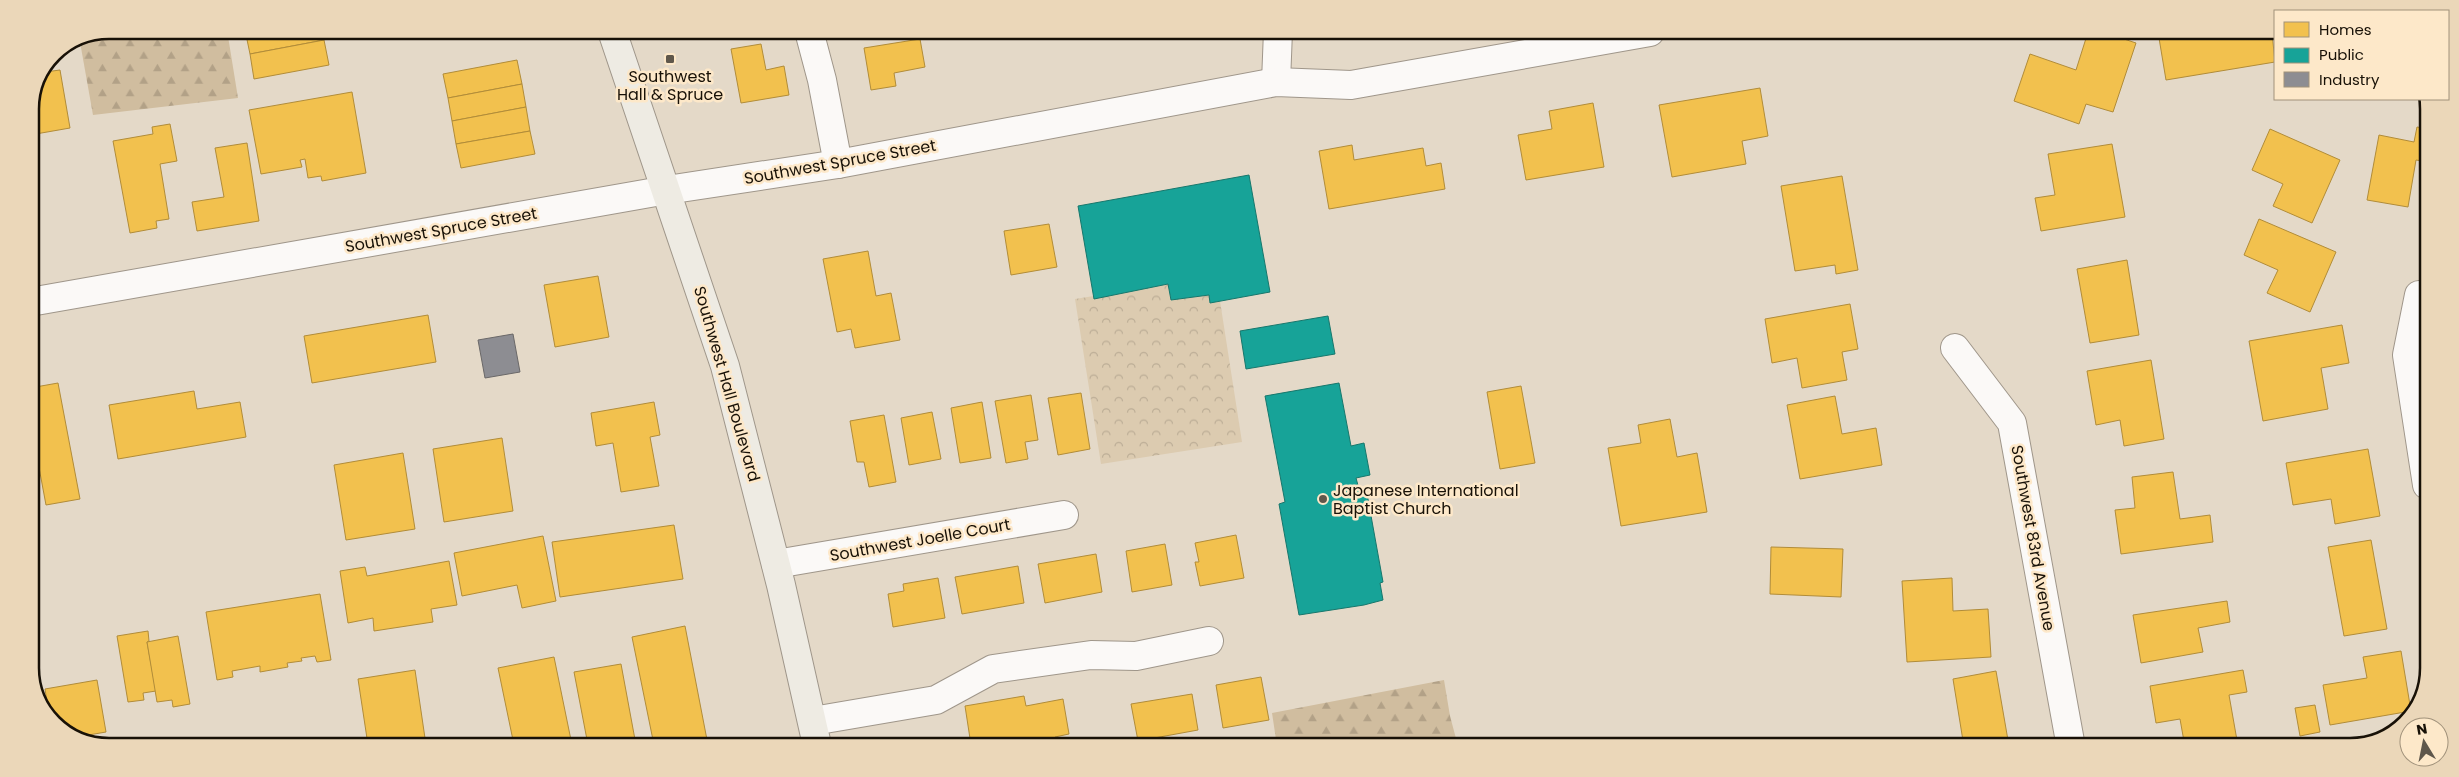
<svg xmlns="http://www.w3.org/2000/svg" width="2459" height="777" font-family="Poppins,sans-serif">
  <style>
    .forest { fill: url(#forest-firs) }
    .park { fill: url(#park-crowns) }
    .homes { fill: #f2c14e; stroke: #b18c39 }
    .public { fill: #17a398; stroke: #17776c }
    .industry { fill: #8d8d92; stroke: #6a6868 }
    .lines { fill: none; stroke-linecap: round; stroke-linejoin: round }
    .street-casing { stroke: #9f968a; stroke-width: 30 }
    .secondary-casing { stroke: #9f968a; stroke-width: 30 }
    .street { stroke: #fbf9f7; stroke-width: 28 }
    .secondary { stroke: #eeebe3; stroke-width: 28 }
    .poi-dot { fill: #5f574b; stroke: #fde8c9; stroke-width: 2 }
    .labels { text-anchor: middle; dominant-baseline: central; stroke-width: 5; stroke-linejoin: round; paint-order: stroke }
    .poi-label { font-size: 16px; fill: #181107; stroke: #fde8c9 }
    .street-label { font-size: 16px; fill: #181107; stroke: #fde8c9 }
    .rim { fill: none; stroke: #181107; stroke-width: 2.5 }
  </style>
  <defs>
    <pattern id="forest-firs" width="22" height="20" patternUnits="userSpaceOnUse" patternTransform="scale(1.25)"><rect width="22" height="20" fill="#d0bd9f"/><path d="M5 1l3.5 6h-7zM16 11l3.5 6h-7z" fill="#b2a187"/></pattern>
    <pattern id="park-crowns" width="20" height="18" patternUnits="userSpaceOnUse" patternTransform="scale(1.25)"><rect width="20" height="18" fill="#dccbb0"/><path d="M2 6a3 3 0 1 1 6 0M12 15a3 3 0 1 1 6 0" fill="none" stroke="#bcad96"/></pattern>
  </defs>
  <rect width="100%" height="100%" fill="#e4d9c8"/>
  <g class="forest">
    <path d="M109,30H227L238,98L93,115L80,42Z"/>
    <path d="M1444,680L1450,716L1458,746H1277L1272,713Z"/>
  </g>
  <path class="park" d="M1168,284L1171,300L1209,295L1210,303L1220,301L1242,442L1101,464L1075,299Z"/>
  <g class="homes">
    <path d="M245,30H322L324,40L250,54Z"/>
    <path d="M438,30H485L439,39Z"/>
    <path d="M2088,32H2103L2136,43L2113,112L2086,104L2079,124L2014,101L2030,54L2076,70Z"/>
    <path d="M2158,32L2272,33L2275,62L2166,80Z"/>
    <path d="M920,39L925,67L894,73L896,86L871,90L864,48Z"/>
    <path d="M324,40L329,65L254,79L250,54Z"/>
    <path d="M79,42L80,46L63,49Z"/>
    <path d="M761,44L766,70L784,66L789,95L741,103L731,49Z"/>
    <path d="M517,60L522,84L448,98L443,74Z"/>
    <path d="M60,70L70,128L30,135V108L45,72Z"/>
    <path d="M522,84L526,107L452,121L448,98Z"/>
    <path d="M1760,88L1768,136L1742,141L1746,164L1672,177L1659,105Z"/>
    <path d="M352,92L366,173L322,181L321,176L308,178L305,159L300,160L302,167L261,174L249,110Z"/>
    <path d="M1593,103L1604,167L1526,180L1518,135L1552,129L1549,111Z"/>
    <path d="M526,107L530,131L456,144L452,121Z"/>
    <path d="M170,124L177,161L160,164L169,219L156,221L157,228L130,233L113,141L153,134L152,127Z"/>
    <path d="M2417,127L2429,129V162L2416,160L2408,207L2367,200L2379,135L2414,142Z"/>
    <path d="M2270,129L2340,160L2312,223L2273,206L2283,184L2252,170Z"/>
    <path d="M530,131L535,154L461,168L456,144Z"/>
    <path d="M247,143L259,221L197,231L192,202L224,197L215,148Z"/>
    <path d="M2112,144L2125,217L2041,231L2035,198L2055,195L2048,154Z"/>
    <path d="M1352,145L1354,160L1423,148L1426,166L1441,163L1445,189L1329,209L1319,151Z"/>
    <path d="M1842,176L1858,270L1836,274L1835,265L1795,271L1781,186Z"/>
    <path d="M2259,219L2336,252L2310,312L2267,293L2278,270L2244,255Z"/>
    <path d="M1049,224L1057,267L1011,275L1004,231Z"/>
    <path d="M868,251L876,296L891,293L900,340L855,348L851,329L837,332L823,259Z"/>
    <path d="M2127,260L2139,335L2090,343L2077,269Z"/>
    <path d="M598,276L609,337L555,347L544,285Z"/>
    <path d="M1850,304L1858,349L1842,352L1847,380L1802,388L1797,358L1772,363L1765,319Z"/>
    <path d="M428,315L436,362L312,383L304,336Z"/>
    <path d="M2342,325L2349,363L2321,368L2328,409L2263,421L2249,341Z"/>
    <path d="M2151,360L2164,439L2124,446L2120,420L2096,425L2087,371Z"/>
    <path d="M58,383L80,499L46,505L30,419V388Z"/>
    <path d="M1521,386L1535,463L1500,469L1487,392Z"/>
    <path d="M194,391L197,409L240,402L246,437L118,459L109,405Z"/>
    <path d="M1081,393L1090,449L1058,455L1048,398Z"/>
    <path d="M1031,395L1038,440L1025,442L1028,459L1006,463L995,401Z"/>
    <path d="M1835,396L1842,434L1876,428L1882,465L1800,479L1787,405Z"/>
    <path d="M654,402L660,435L650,437L659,486L621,492L613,443L596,446L591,413Z"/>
    <path d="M982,402L991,458L960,463L951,408Z"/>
    <path d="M932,412L941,459L909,465L901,418Z"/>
    <path d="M884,415L896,482L869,487L864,462H857L850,421Z"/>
    <path d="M1670,419L1677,457L1697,453L1707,512L1621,526L1608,448L1641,443L1638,425Z"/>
    <path d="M502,438L513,511L444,522L433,449Z"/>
    <path d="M2368,449L2380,516L2335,524L2331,499L2293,505L2286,463Z"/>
    <path d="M403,453L415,529L346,540L334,465Z"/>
    <path d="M30,471L37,509L30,511Z"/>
    <path d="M2173,472L2180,519L2210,515L2213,542L2121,554L2115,510L2135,508L2132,477Z"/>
    <path d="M674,525L683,579L560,597L552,542Z"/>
    <path d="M1236,535L1244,578L1200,586L1195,562H1199L1195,543Z"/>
    <path d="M543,536L556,601L522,608L517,585L462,596L454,553Z"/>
    <path d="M2371,540L2387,629L2344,636L2328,547Z"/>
    <path d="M1165,544L1172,585L1132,592L1126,551Z"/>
    <path d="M1771,547L1843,549L1841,597L1770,594Z"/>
    <path d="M1096,554L1102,592L1045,603L1038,564Z"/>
    <path d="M449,561L457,605L431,609L433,622L374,631L373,618L348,623L340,571L365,567L367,576Z"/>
    <path d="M1018,566L1024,603L962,614L955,577Z"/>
    <path d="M938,578L945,618L893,627L888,594L904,591L903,584Z"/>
    <path d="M1952,578L1953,611L1988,609L1991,657L1907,662L1902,581Z"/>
    <path d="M320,594L331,660L317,662L315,656L301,658L302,661L287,663L288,667L260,672V666L232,671L233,677L217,680L206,612Z"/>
    <path d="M2227,601L2230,622L2198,628L2203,652L2141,663L2133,615Z"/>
    <path d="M685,626L708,745H654L632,637Z"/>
    <path d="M148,631L149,641L147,642L156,691L143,693L144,700L128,702L117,636Z"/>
    <path d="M178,636L190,704L173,707L172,700L157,702L147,642Z"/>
    <path d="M2401,651L2411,711L2330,725L2323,685L2367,678L2363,657Z"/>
    <path d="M554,657L572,745H514L498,668Z"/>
    <path d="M621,664L636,745H588L574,672Z"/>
    <path d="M415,670L426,745H368L358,679Z"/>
    <path d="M2243,670L2247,692L2229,695L2238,746L2185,747L2180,719L2156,723L2150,686Z"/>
    <path d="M1996,671L2009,746L1964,747L1953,679Z"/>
    <path d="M1261,677L1269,720L1223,728L1216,685Z"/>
    <path d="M97,680L106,732L77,737L50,721L45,689Z"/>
    <path d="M1192,694L1198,730L1138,741L1131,704Z"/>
    <path d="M1024,696L1026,706L1063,699L1069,734L1055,737L1056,745H971L965,706Z"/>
    <path d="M2315,705L2320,732L2300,736L2295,708Z"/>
    <path d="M1897,740L1898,746H1857Z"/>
  </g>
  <g class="public">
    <path d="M1249,175L1270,292L1210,303L1209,295L1171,300L1168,284L1094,299L1078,206Z"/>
    <path d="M1328,316L1335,354L1246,369L1240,331Z"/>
    <path d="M1339,383L1351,446L1364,443L1370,475L1356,478L1359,489L1366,488L1383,582L1380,583L1383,600L1364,605L1299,615L1279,504L1285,502L1265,396Z"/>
  </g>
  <path class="industry" d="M513,334L520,372L485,378L478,340Z"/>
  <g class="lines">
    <g class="street-casing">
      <g id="street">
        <path d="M809,31L822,80L838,164"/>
        <path d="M1276,82L1278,31"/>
        <path d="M2419,295L2407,355L2427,485"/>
        <path d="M30,302L667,190L838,164L1276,82L1351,85L1650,32"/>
        <path d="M1955,348L2012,423L2071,747"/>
        <path d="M776,564L1064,515"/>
        <path d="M813,721L936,700L993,669L1091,655L1136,656L1209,641"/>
      </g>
    </g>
    <g class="secondary-casing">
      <path id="secondary" d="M612,31L725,366L781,585L817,745"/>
    </g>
    <use href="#street" class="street"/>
    <use href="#secondary" class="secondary"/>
  </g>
  <g class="poi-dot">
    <rect x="665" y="54" width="10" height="10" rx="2.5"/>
    <circle cx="1323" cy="499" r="5"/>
  </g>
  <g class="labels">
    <g class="poi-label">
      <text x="670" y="76">Southwest<tspan x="670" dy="18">Hall &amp; Spruce</tspan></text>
      <text x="1333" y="490" text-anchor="start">Japanese International<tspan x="1333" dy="18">Baptist Church</tspan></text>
    </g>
    <g class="street-label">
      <text transform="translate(840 162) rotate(-10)">Southwest Spruce Street</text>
      <text transform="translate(441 230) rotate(-10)">Southwest Spruce Street</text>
      <text transform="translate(727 384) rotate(74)">Southwest Hall Boulevard</text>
      <text transform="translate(2033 538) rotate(80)">Southwest 83rd Avenue</text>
      <text transform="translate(920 540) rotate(-10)">Southwest Joelle Court</text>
    </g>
  </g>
  <path d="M0 0H2459V777H0ZM109 39H2350A70 70 0 0 1 2420 109V668A70 70 0 0 1 2350 738H109A70 70 0 0 1 39 668V109A70 70 0 0 1 109 39Z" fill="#ebd7b9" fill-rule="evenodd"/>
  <path class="rim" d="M109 39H2350A70 70 0 0 1 2420 109V668A70 70 0 0 1 2350 738H109A70 70 0 0 1 39 668V109A70 70 0 0 1 109 39Z"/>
  <rect x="2274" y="10" width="175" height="90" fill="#fde8c9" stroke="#a1927b"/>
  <rect x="2284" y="22" width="25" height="15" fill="#f2c14e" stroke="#a1927b"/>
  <text x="2319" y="35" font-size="15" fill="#181107">Homes</text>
  <rect x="2284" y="48" width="25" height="15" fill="#17a398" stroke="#a1927b"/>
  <text x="2319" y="60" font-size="15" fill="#181107">Public</text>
  <rect x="2284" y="72" width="25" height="15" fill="#8d8d92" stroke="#a1927b"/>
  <text x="2319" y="85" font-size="15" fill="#181107">Industry</text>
  <g transform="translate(2424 742) rotate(350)"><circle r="24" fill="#fde8c9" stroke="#a1927b"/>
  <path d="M0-4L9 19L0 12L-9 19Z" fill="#5f574b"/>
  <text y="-8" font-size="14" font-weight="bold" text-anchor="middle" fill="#181107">N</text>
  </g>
</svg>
